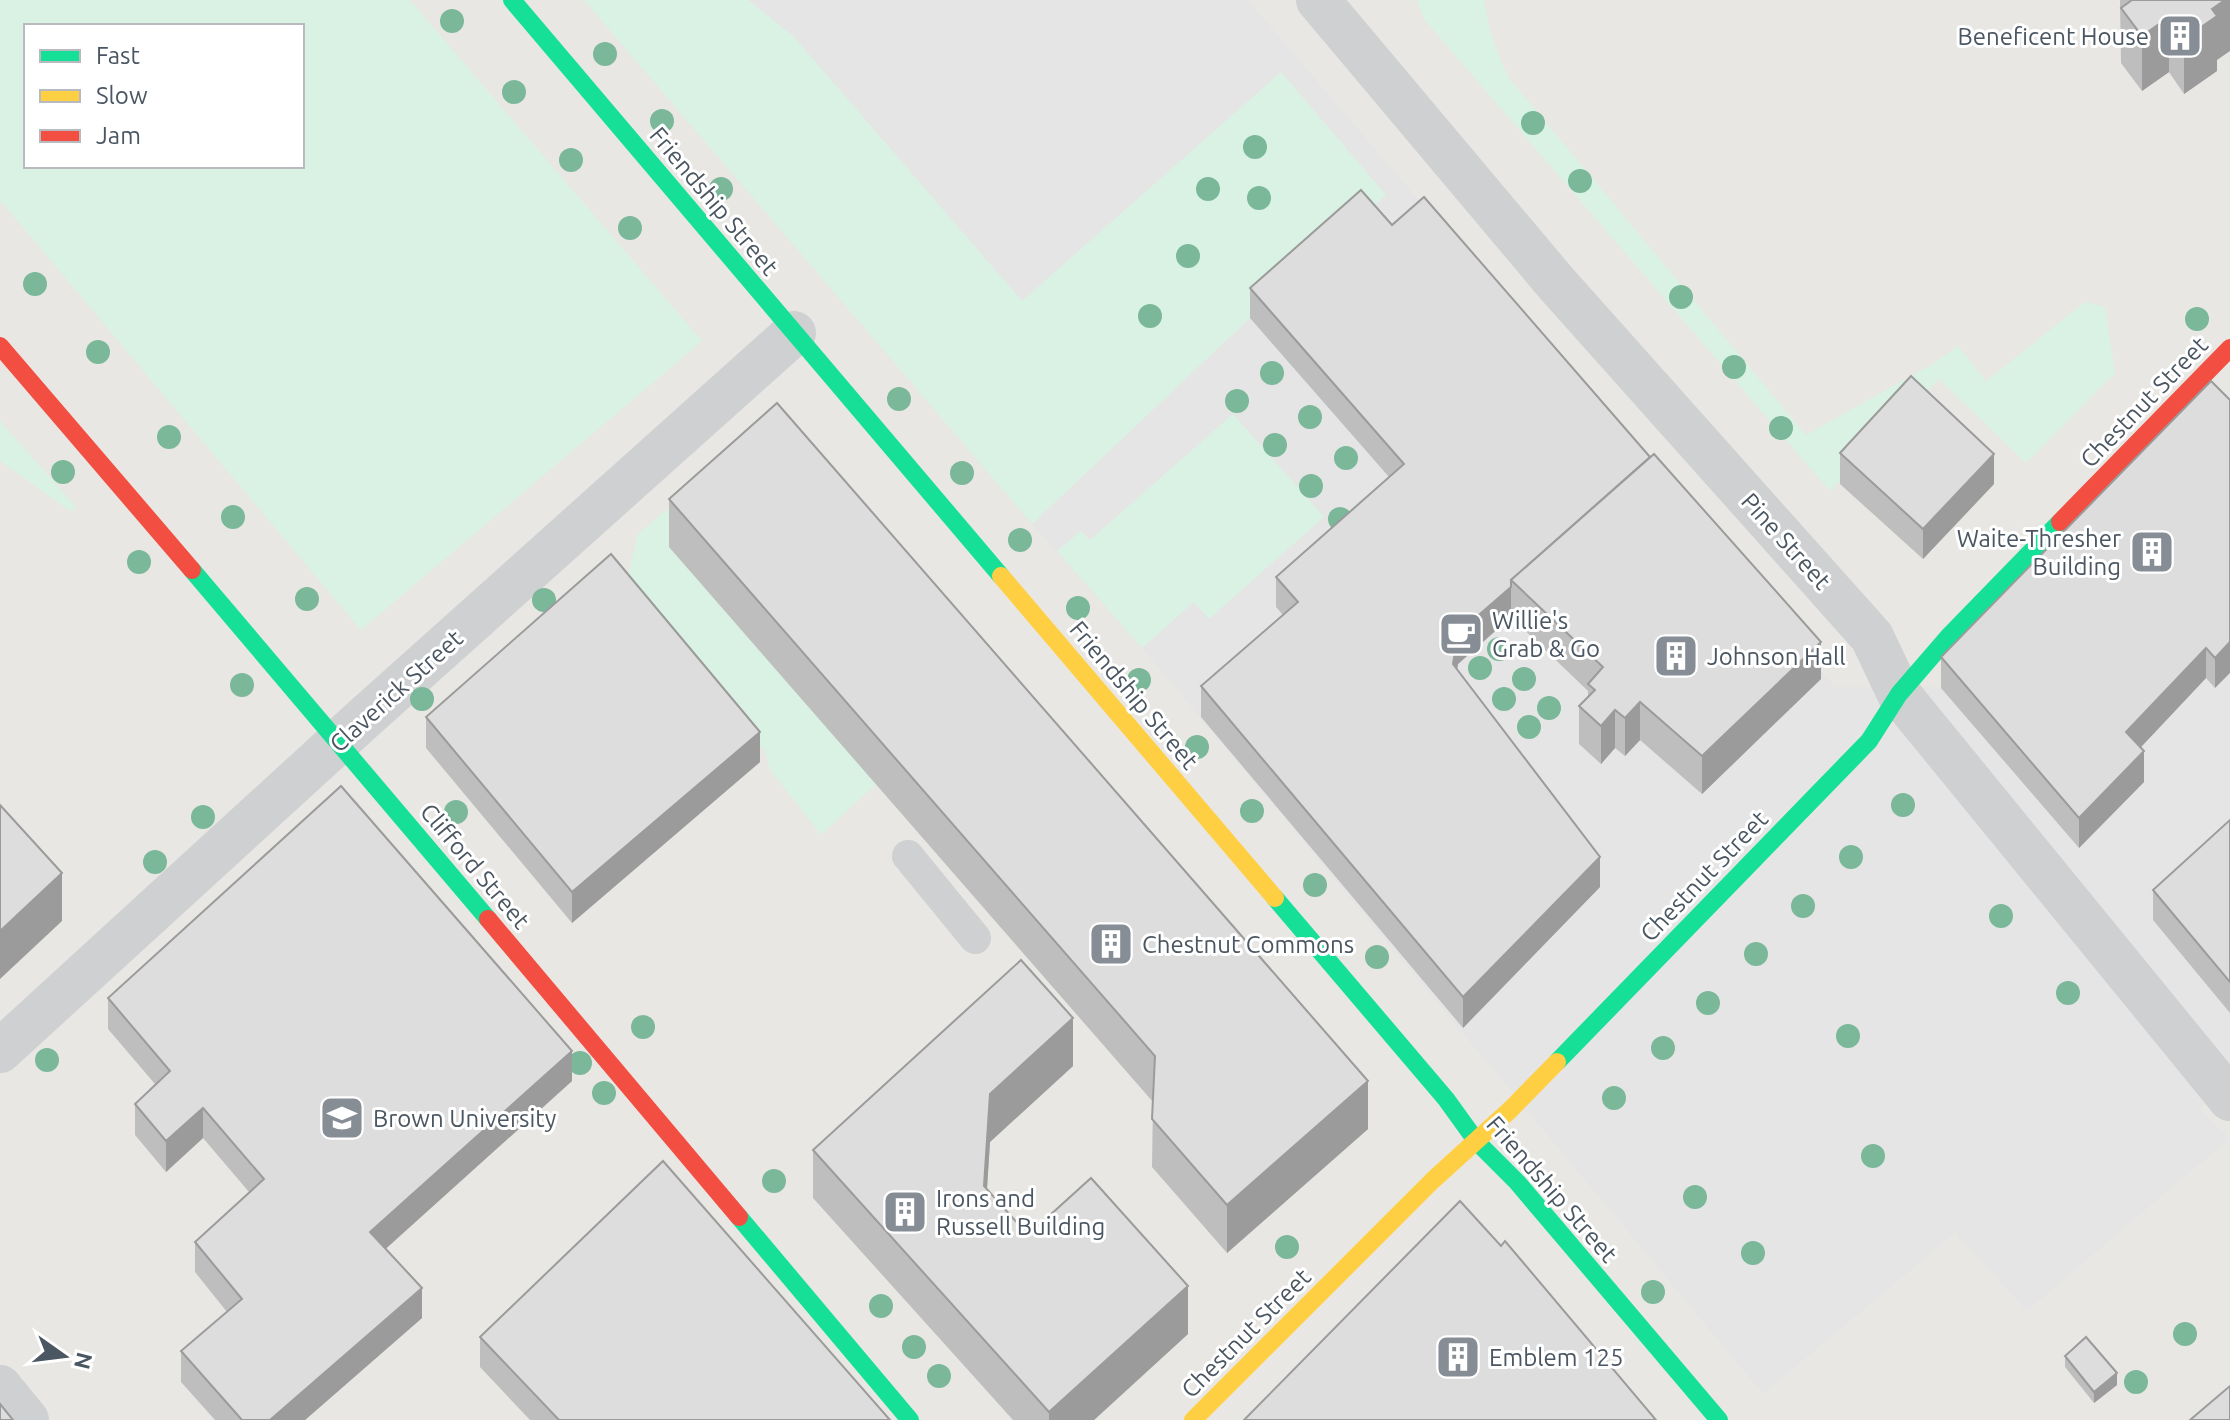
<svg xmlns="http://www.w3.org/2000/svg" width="2230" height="1420" font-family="Ubuntu,sans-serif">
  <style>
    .commercial { fill: #e8e7e3; fill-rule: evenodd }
    .education { fill: #e6e5e6 }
    .green { fill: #d9f2e3; fill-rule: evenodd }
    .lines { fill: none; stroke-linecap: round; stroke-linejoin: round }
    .lane { stroke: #ced0d2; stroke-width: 32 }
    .street { stroke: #ced0d2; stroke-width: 44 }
    .fast { stroke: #16e098; stroke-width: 18 }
    .slow { stroke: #ffcf43; stroke-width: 18 }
    .jam { stroke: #f24e42; stroke-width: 18 }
    .tree { fill: #7ab899 }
    .wall { fill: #bebebf }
    .shaded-wall { fill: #9b9b9b }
    .building { fill: #ddddde; stroke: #9b9b9b; stroke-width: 2 }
    .labels { text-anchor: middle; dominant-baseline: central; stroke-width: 6; stroke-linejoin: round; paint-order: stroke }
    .poi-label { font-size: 24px; fill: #4a5661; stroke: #fff; text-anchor: start }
    .street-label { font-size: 24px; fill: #4a5661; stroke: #fff }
  </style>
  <rect width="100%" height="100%" fill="#f4f4f4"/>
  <path class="commercial" d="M0,0H2230V1420H0ZM26,26H302V166H26Z"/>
  <path class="education" d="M584,0H1248L1835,687H1941L2230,431V1085L2200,1110L2229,1139L2027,1311L1955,1233L1763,1394L1142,648L1032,524Z"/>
  <g class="green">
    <path d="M0,0H410L702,341L361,630L0,200ZM26,26H302V166H26Z"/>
    <path d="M584,0H748L793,36L1022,301L1281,72L1386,195L1250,318L1032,524Z"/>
    <path d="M1417,0H1484C1488,28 1496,52 1509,78L1806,435L1936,362L1958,346L1986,381L2085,302L2105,307L2115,373L2026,463L1939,379L1830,491L1424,19Z"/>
    <path d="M1233,414L1324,517L1209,619L1194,602L1142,648L1057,551L1081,531L1090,540Z"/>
    <path d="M0,420L2,423L77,508L70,511L0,461Z"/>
    <path d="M742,445L876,784L821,835L770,769L765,751L625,588L638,534Z"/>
  </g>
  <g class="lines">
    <path class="lane" d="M908,856L975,938"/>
    <g class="street">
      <path d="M1318,0L1556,283L1872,637L1899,694L2230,1099"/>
      <path d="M0,1051L362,720L794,333"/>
      <path d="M0,1387L27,1420"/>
    </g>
    <g class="fast">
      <path d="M512,0L1001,576"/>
      <path d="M192,570L488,919"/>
      <path d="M1275,898L1446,1099L1477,1142L1517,1182L1719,1420"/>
      <path d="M1557,1062L1869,741L1899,694L1950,635L2060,522"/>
      <path d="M739,1217L910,1420"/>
    </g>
    <g class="slow">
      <path d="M1001,576L1275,898"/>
      <path d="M1193,1420L1432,1181L1511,1109L1557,1062"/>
    </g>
    <g class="jam">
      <path d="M0,346L192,570"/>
      <path d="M2060,522L2230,348"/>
      <path d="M488,919L739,1217"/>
    </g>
  </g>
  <g class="tree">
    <circle cx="452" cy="21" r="12"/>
    <circle cx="605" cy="54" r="12"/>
    <circle cx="514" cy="92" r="12"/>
    <circle cx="662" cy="121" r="12"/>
    <circle cx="1533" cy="123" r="12"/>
    <circle cx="1255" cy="147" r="12"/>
    <circle cx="571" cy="160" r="12"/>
    <circle cx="1580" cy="181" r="12"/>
    <circle cx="721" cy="189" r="12"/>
    <circle cx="1208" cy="189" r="12"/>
    <circle cx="1259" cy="198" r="12"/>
    <circle cx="630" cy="228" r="12"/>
    <circle cx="1188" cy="256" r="12"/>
    <circle cx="35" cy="284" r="12"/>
    <circle cx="1681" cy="297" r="12"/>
    <circle cx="1150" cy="316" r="12"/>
    <circle cx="2197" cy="319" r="12"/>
    <circle cx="98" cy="352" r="12"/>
    <circle cx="1734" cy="367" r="12"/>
    <circle cx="1272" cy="373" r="12"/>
    <circle cx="899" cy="399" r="12"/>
    <circle cx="1237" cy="401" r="12"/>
    <circle cx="1310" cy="417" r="12"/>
    <circle cx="1781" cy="428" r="12"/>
    <circle cx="169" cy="437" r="12"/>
    <circle cx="1275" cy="445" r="12"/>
    <circle cx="1346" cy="458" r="12"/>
    <circle cx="63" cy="472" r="12"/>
    <circle cx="962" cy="473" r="12"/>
    <circle cx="1311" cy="486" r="12"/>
    <circle cx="233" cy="517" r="12"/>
    <circle cx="1340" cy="519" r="12"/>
    <circle cx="1020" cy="540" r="12"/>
    <circle cx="139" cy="562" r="12"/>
    <circle cx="307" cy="599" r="12"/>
    <circle cx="544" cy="600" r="12"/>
    <circle cx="1078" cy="608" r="12"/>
    <circle cx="1499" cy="649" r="12"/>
    <circle cx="1480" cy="668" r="12"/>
    <circle cx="1524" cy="679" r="12"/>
    <circle cx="1139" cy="680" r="12"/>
    <circle cx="242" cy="685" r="12"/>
    <circle cx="422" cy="699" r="12"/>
    <circle cx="1504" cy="699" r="12"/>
    <circle cx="1549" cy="708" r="12"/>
    <circle cx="1529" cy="727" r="12"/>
    <circle cx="1197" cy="747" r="12"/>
    <circle cx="1903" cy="805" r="12"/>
    <circle cx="1252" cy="811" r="12"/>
    <circle cx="456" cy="812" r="12"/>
    <circle cx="203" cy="817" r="12"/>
    <circle cx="1851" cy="857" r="12"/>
    <circle cx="155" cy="862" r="12"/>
    <circle cx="1315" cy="885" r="12"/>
    <circle cx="1803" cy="906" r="12"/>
    <circle cx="2001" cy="916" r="12"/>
    <circle cx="1756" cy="954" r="12"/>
    <circle cx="1377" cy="957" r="12"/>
    <circle cx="2068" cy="993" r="12"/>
    <circle cx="1708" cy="1003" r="12"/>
    <circle cx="643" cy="1027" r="12"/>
    <circle cx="1848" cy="1036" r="12"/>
    <circle cx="1663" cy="1048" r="12"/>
    <circle cx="47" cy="1060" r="12"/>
    <circle cx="580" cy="1063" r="12"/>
    <circle cx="604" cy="1093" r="12"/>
    <circle cx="1614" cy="1098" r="12"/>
    <circle cx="1873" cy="1156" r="12"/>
    <circle cx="774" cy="1181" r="12"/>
    <circle cx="1695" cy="1197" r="12"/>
    <circle cx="1287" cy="1247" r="12"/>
    <circle cx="1753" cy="1253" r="12"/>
    <circle cx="1653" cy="1292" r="12"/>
    <circle cx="881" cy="1306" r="12"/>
    <circle cx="2185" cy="1334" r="12"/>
    <circle cx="914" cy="1347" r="12"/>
    <circle cx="939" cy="1376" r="12"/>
    <circle cx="2136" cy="1382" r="12"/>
  </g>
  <g class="wall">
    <path d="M2120,0H2230L2217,60V71L2184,94L2169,72L2142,91L2121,63Z"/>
    <path d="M1392,225L1821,679L1702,794L1640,740L1625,756L1615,748L1601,764L1579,744V706L1588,696V691L1511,617L1458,664L1457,669L1600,887L1463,1028L1201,717V686L1283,615L1276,607V577L1389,477L1250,318V288Z"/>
    <path d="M2230,400L2215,688L2206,678L2140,748L2144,782L2079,848L1941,688V657Z"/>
    <path d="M1840,453L1994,484L1923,559L1840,484Z"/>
    <path d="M669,499L1368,1129L1227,1253L1152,1167L1153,1102L669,547Z"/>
    <path d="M426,717L760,762L572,923L426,748Z"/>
    <path d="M2230,820V1013L2153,920V890Z"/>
    <path d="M108,998L572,1081L385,1249L422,1318L305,1420H215L181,1382V1351L227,1312L195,1272V1242L249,1192L203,1138L166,1172L135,1135V1104L155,1084L108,1029Z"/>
    <path d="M1073,1066L990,1142L987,1189L1028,1235L1188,1334L1094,1420H1013L813,1198V1150Z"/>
    <path d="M480,1337L890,1420H530L480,1367Z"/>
    <path d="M2065,1356L2117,1385L2094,1403L2065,1367Z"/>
  </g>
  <g class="shaded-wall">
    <path d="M2225,0H2230V51L2217,60V71L2184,94V39L2212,9Z"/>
    <path d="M2169,17V72L2142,91V36Z"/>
    <path d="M1994,454V484L1923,559V529Z"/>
    <path d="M1511,587V617L1458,664L1453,695V664L1458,633Z"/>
    <path d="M1821,642V679L1702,794V756Z"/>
    <path d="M2230,642V673L2215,688V658Z"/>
    <path d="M2206,648V678L2126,763V732Z"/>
    <path d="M1640,702V740L1625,756V718Z"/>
    <path d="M1615,710V748L1601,764V726Z"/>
    <path d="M760,732V762L572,923V892Z"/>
    <path d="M2144,751V782L2079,848V818Z"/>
    <path d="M1600,857V887L1463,1028V997Z"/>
    <path d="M62,873V921L0,979V931Z"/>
    <path d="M1073,1018V1066L990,1142L984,1234V1186L990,1094Z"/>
    <path d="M572,1051V1081L370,1263V1232Z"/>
    <path d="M1368,1081V1129L1227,1253V1205Z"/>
    <path d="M203,1108V1138L166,1172V1141Z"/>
    <path d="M1188,1286V1334L1094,1420H1049V1412Z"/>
    <path d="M422,1288V1318L305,1420H270Z"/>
    <path d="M2117,1373V1385L2094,1403V1392Z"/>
  </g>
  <g class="building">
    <path d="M2132,0H2225L2212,9L2217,16L2184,39L2169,17L2142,36L2121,8Z"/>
    <path d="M1361,190L1392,225L1424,197L1650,457L1511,580V587L1458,633L1453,664L1600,857L1463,997L1201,686L1298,602L1276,577L1404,464L1250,288Z"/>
    <path d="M1911,376L1994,454L1923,529L1840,453Z"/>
    <path d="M2211,381L2230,400V642L2215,658L2206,648L2126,732L2144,751L2079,818L1941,657Z"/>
    <path d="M777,403L1368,1081L1227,1205L1152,1119L1155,1056L669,499Z"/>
    <path d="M1654,454L1821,642L1702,756L1640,702L1625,718L1615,710L1601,726L1579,706L1595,690L1588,684L1603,667L1511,580Z"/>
    <path d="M611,554L760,732L572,892L426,717Z"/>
    <path d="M341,786L572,1051L370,1232L422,1288L270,1420H242L181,1351L242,1299L195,1242L264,1179L203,1108L166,1141L135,1104L170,1071L108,998Z"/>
    <path d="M0,805L62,873L0,931Z"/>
    <path d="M2230,820V982L2153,890Z"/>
    <path d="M1021,960L1073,1018L990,1094L984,1186L1028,1235L1091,1178L1188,1286L1049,1412L813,1150Z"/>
    <path d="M663,1161L890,1420H559L480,1337Z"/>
    <path d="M1460,1201L1501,1246L1505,1241L1656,1420H1244Z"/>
    <path d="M2086,1337L2117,1373L2094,1392L2065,1356Z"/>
    <path d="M2230,1386V1420H2190Z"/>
    <path d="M0,1404L13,1420H0Z"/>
  </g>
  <defs>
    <g id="building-square" transform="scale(2.3)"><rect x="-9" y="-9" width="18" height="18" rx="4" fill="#868d94" stroke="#fff"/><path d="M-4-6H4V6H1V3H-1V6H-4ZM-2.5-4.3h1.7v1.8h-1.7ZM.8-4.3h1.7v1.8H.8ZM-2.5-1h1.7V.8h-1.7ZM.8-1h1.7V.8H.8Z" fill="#fff"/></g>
    <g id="cafe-square" transform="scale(2.3)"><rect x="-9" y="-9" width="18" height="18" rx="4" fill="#868d94" stroke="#fff"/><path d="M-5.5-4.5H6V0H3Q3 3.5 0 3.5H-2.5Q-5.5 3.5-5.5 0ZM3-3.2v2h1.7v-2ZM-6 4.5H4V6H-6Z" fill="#fff"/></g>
    <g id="university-square" transform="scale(2.3)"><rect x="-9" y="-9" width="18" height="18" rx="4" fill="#868d94" stroke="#fff"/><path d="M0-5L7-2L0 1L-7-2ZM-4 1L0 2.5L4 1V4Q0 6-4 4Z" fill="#fff"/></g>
  </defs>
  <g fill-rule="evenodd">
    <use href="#building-square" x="2180" y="36"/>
    <use href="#building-square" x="2152" y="552"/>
    <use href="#cafe-square" x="1461" y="634"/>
    <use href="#building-square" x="1676" y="656"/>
    <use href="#building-square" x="1111" y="944"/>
    <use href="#university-square" x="342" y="1118"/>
    <use href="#building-square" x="905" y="1212"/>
    <use href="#building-square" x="1458" y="1357"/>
  </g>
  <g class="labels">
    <g class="poi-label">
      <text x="2149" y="36" text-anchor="end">Beneficent House</text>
      <text x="2121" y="538" text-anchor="end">Waite-Thresher<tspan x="2121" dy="28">Building</tspan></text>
      <text x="1492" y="620">Willie's<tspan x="1492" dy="28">Grab &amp; Go</tspan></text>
      <text x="1707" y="656">Johnson Hall</text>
      <text x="1142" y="944">Chestnut Commons</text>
      <text x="373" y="1118">Brown University</text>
      <text x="936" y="1198">Irons and<tspan x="936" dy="28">Russell Building</tspan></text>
      <text x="1489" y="1357">Emblem 125</text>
    </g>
    <g class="street-label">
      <text transform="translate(714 201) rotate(50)">Friendship Street</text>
      <text transform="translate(2144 402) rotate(-46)">Chestnut Street</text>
      <text transform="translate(1786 541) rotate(48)">Pine Street</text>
      <text transform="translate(396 691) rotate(-42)">Claverick Street</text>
      <text transform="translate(1134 695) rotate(50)">Friendship Street</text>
      <text transform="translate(475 866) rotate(50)">Clifford Street</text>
      <text transform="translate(1704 876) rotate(-46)">Chestnut Street</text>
      <text transform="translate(1552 1189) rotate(49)">Friendship Street</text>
      <text transform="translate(1246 1333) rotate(-45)">Chestnut Street</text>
    </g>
  </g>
  <rect x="24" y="24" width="280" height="144" fill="#ffffff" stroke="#b7bbc0" stroke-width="2"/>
  <rect x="40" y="50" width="40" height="12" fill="#16e098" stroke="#b7bbc0" stroke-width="2"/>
  <text x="96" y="64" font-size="24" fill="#4a5661">Fast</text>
  <rect x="40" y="90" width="40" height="12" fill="#ffcf43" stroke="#b7bbc0" stroke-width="2"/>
  <text x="96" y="104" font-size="24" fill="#4a5661">Slow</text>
  <rect x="40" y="130" width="40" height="12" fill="#f24e42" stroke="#b7bbc0" stroke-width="2"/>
  <text x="96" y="144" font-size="24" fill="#4a5661">Jam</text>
  <g transform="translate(64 1356) rotate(104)" stroke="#ffffff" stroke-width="6" paint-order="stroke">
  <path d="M0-6L14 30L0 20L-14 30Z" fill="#4a5661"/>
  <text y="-12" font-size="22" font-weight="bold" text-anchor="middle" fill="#4a5661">N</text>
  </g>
</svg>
